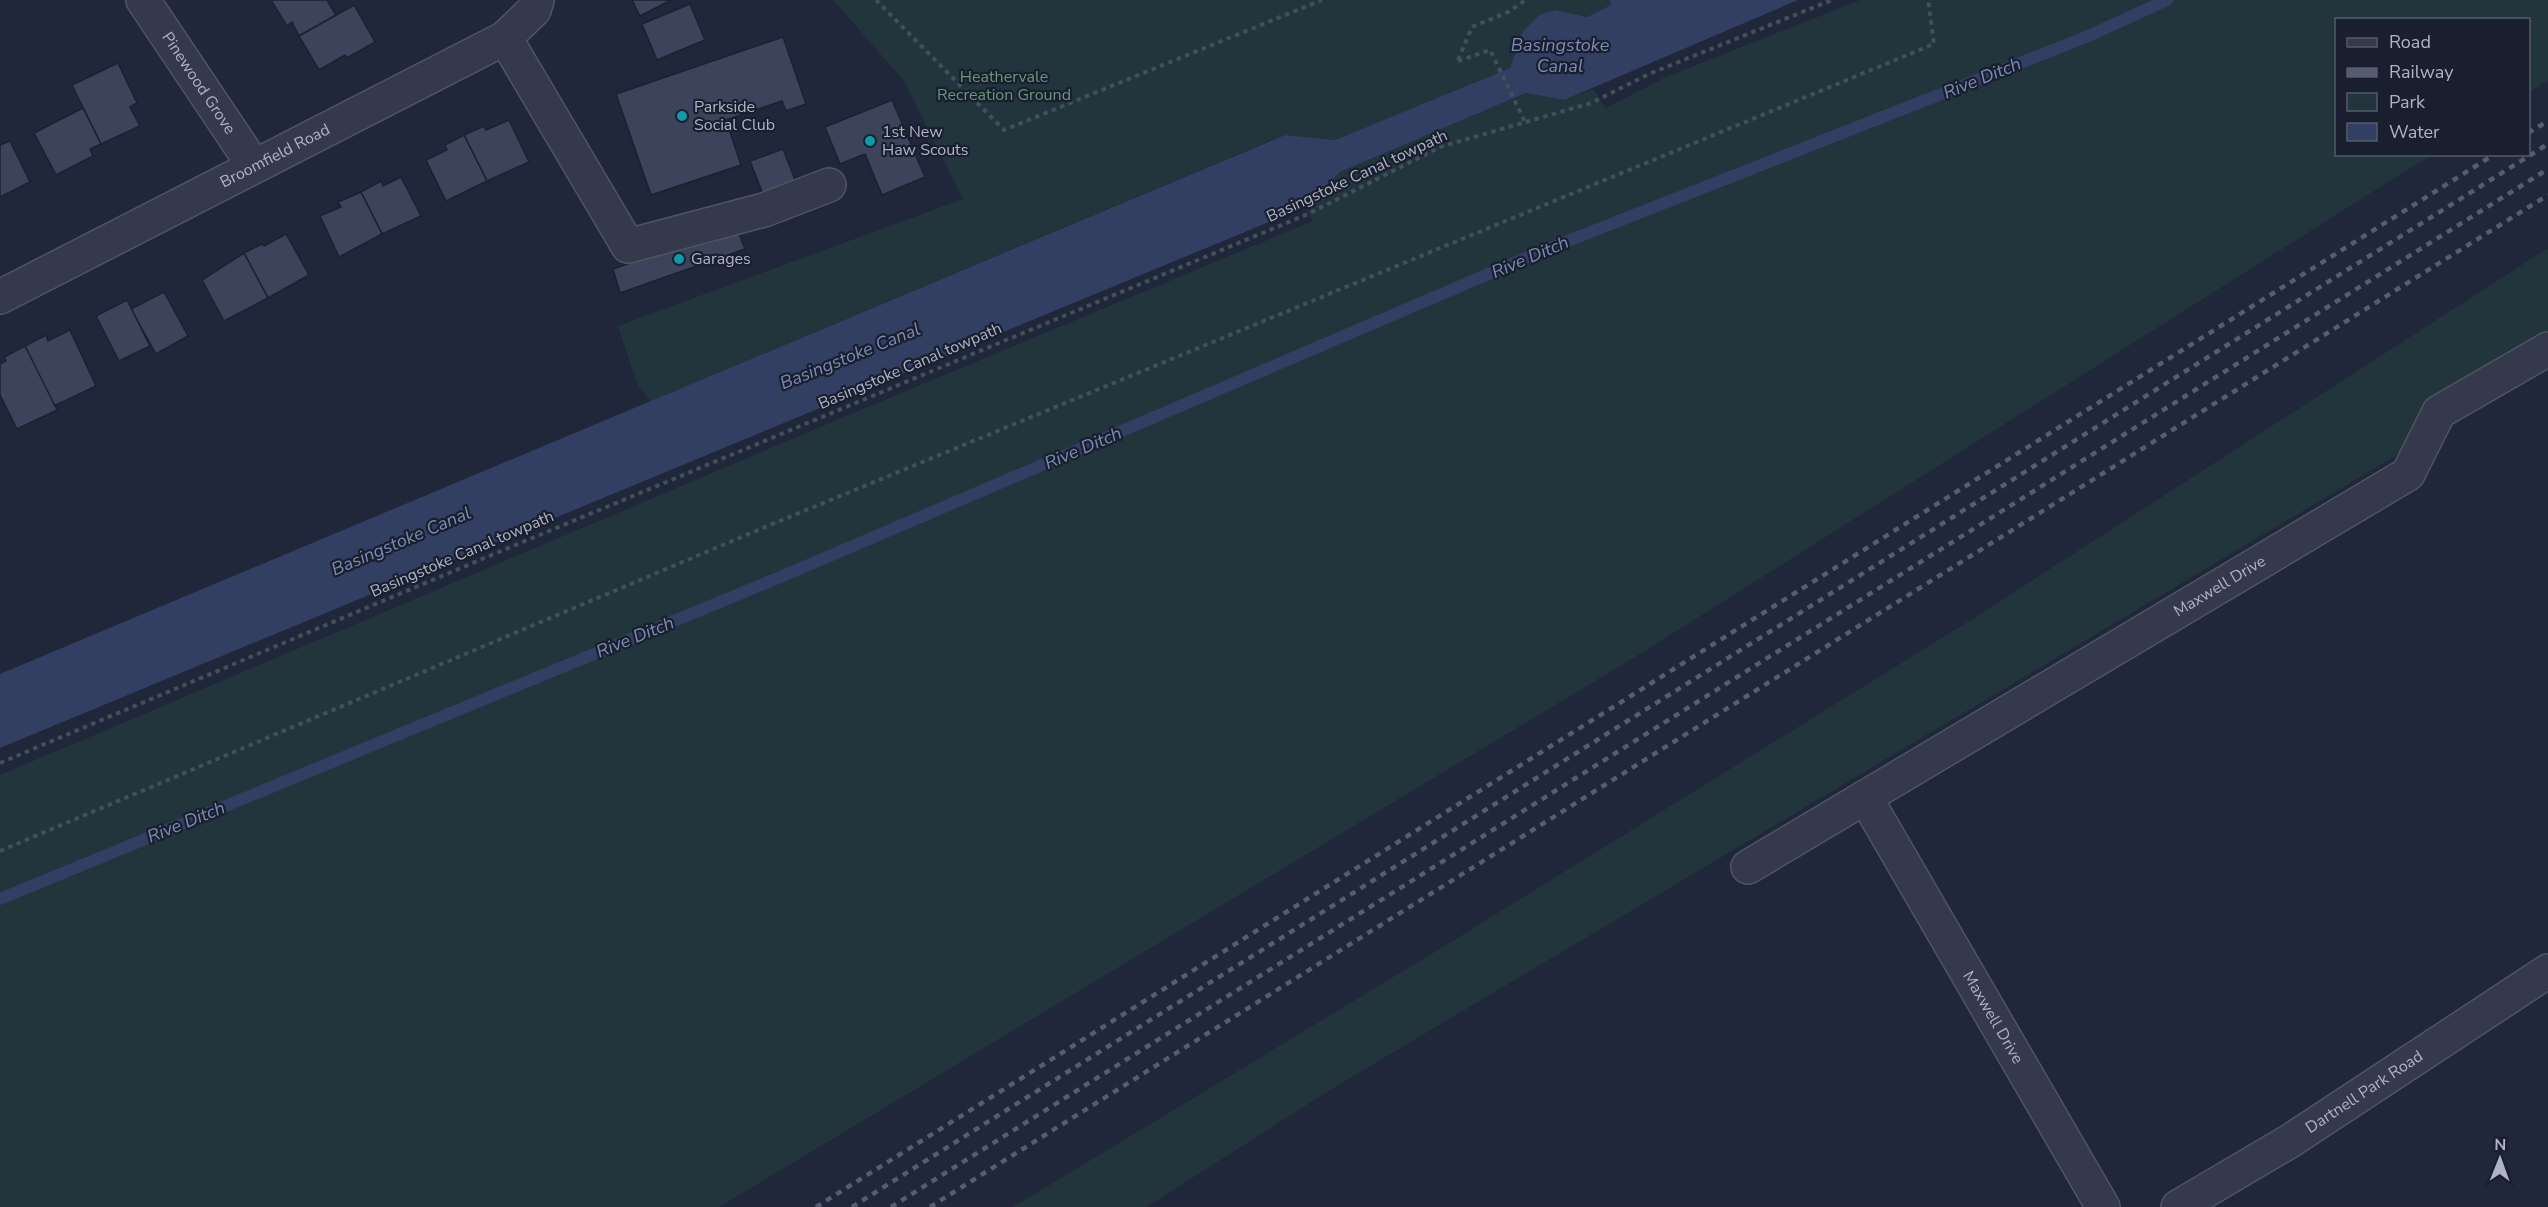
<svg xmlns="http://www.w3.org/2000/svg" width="2548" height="1207" font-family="'Nunito Sans',sans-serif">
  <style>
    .green { fill: #22343c }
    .water { fill: #333e63 }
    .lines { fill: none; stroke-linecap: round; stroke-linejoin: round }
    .stream { stroke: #333e63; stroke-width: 12 }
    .building { fill: #3c445b; stroke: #1b2131; stroke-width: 1.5 }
    .minor-casing { stroke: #4f5465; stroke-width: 36 }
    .path { stroke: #405159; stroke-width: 4; stroke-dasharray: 4.5 4.5; stroke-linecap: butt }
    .minor { stroke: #34394b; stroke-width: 33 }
    .rail { stroke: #565c72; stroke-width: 4.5; stroke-dasharray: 6 6; stroke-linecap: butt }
    .culture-dot { fill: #0f9aa8; stroke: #191f2f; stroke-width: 2 }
    .labels { text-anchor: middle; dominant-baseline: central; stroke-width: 4.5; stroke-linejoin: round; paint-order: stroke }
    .park-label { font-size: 16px; fill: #65997a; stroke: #191f2f }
    .street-label { font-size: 16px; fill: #afb4c7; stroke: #191f2f }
    .poi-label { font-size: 16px; fill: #afb4c7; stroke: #191f2f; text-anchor: start }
    .water-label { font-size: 18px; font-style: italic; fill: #7d8bb5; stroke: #191f2f }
  </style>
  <rect width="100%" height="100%" fill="#20273b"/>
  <g class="green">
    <path d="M833,0H1609L1611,5L1587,17L1555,10L1523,31L1510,68L1335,140L1284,135L651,401L638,387L618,326L963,199L904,81Z"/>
    <path d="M1860,0H2548V80L2529,93L2528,20H2336V154L2431,155L1640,654L719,1207H0V775L844,417L1313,221L1305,207L1340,172L1526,93L1564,100L1593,89L1606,108L1664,78Z"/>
    <path d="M2548,248V365L1325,1093L1147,1207H1013L1438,950L1974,618Z"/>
  </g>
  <path class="water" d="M1609,0H1798L1564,100L1526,93L1340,172L1305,207L0,748V674L1285,135L1335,140L1510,68L1523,31L1539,15L1555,10L1587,17L1611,5Z"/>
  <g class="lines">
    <path class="stream" d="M0,899L778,578L1540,252L2086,37L2167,0"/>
  </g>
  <g class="building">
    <path d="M271,0H327L336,15L299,36L292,22L287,26Z"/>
    <path d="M632,0H671L640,16Z"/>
    <path d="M690,4L705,40L657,60L642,24Z"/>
    <path d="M354,5L375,42L347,58L345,55L319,70L299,36Z"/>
    <path d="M783,37L806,104L786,111L782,101L726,120L741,165L651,195L616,94Z"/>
    <path d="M118,63L137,103L130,107L140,126L101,144L72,85Z"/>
    <path d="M892,100L925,177L882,195L865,154L840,164L825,127Z"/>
    <path d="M83,108L101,144L90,149L93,156L56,175L34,133Z"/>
    <path d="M509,120L529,162L487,181L464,135L484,126L486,130Z"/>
    <path d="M464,135L487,181L446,201L426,160L447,150L445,145Z"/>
    <path d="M10,141L30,182L0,197V145Z"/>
    <path d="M783,149L797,185L764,197L750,161Z"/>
    <path d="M401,177L421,216L382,234L361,192L381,181L383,186Z"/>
    <path d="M361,192L382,234L339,257L320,216L341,207L338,202Z"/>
    <path d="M736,226L745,249L620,293L613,269Z"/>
    <path d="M286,234L309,275L268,298L244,253L262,244L264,246Z"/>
    <path d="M244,253L268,298L224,321L202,280Z"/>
    <path d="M164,292L188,336L156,354L131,309Z"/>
    <path d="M127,300L150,346L119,361L96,316Z"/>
    <path d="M70,330L96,386L54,406L25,346L46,335L48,341Z"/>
    <path d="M25,346L57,410L17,429L0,395V364L6,361L4,357Z"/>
  </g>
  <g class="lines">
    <g class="minor-casing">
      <g id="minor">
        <path id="s1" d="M143,0L254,166"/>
        <path d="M505,38L628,246L764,210L829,185"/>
        <path id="s2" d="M0,297L505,38L534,10L537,0"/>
        <path id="s3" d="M1865,797L2103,1207"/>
        <path id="s4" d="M1748,867L2408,474L2439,412L2548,349"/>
        <path id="s5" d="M2178,1207L2290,1141L2548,971"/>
      </g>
    </g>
    <g class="path">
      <path d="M876,0L1004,130L1322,0"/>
      <path d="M1458,60L1472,27L1508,12L1526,0"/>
      <path d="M1458,61L1490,50L1525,122"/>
      <path d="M0,763L482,559L1308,214L1440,147L1591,103L1649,74L1832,0"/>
      <path d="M0,851L770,525L1934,44L1928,0"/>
    </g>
    <use href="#minor" class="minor"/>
    <g class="rail">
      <path d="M2528,133L2548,121"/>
      <path d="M816,1207L2495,154"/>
      <path d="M852,1207L2548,144"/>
      <path d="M891,1207L2548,169"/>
      <path d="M930,1207L2548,195"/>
    </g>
  </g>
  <g class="culture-dot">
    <circle cx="682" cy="116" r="6"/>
    <circle cx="870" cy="141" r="6"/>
    <circle cx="679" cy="259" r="6"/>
  </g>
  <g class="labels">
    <g class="park-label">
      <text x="1004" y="77">Heathervale<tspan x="1004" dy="18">Recreation Ground</tspan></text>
    </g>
    <g class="street-label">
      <text stroke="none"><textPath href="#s1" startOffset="100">Pinewood Grove</textPath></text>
      <text stroke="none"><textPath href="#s2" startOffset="309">Broomfield Road</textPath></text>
      <text transform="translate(1357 176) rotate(-25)">Basingstoke Canal towpath</text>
      <text transform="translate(910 366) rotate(-23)">Basingstoke Canal towpath</text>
      <text transform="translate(462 554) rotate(-23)">Basingstoke Canal towpath</text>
      <text stroke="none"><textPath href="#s4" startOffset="549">Maxwell Drive</textPath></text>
      <text stroke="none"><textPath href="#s3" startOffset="255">Maxwell Drive</textPath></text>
      <text stroke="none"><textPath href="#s5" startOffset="219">Dartnell Park Road</textPath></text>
    </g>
    <g class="poi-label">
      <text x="694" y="107">Parkside<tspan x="694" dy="18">Social Club</tspan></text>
      <text x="882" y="132">1st New<tspan x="882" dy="18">Haw Scouts</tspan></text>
      <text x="691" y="259">Garages</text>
    </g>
    <g class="water-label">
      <text x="1560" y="45">Basingstoke<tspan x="1560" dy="21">Canal</tspan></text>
      <text transform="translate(1982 78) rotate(-22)">Rive Ditch</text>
      <text transform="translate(1530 257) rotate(-23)">Rive Ditch</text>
      <text transform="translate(850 356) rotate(-22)">Basingstoke Canal</text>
      <text transform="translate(1083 448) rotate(-23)">Rive Ditch</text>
      <text transform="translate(401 541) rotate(-23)">Basingstoke Canal</text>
      <text transform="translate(635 637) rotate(-22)">Rive Ditch</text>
      <text transform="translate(186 822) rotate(-22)">Rive Ditch</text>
    </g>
  </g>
  <rect x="2335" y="18" width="195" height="138" fill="#191f2f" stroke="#555b6c" stroke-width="1.5"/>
  <rect x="2347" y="38" width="30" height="9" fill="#34394b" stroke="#555b6c" stroke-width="1.5"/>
  <text x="2389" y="48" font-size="18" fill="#afb4c7">Road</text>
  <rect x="2347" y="68" width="30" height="9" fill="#565c72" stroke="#555b6c" stroke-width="1.5"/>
  <text x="2389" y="78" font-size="18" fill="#afb4c7">Railway</text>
  <rect x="2347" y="93" width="30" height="18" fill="#22343c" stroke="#555b6c" stroke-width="1.5"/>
  <text x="2389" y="108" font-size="18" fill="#afb4c7">Park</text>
  <rect x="2347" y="123" width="30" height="18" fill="#333e63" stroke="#555b6c" stroke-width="1.5"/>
  <text x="2389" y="138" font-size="18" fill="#afb4c7">Water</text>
  <g transform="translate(2500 1159) rotate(1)" stroke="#191f2f" stroke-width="4.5" paint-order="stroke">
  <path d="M0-4.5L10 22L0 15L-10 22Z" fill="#afb4c7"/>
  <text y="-9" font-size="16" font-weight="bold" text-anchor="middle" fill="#afb4c7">N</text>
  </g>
</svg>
